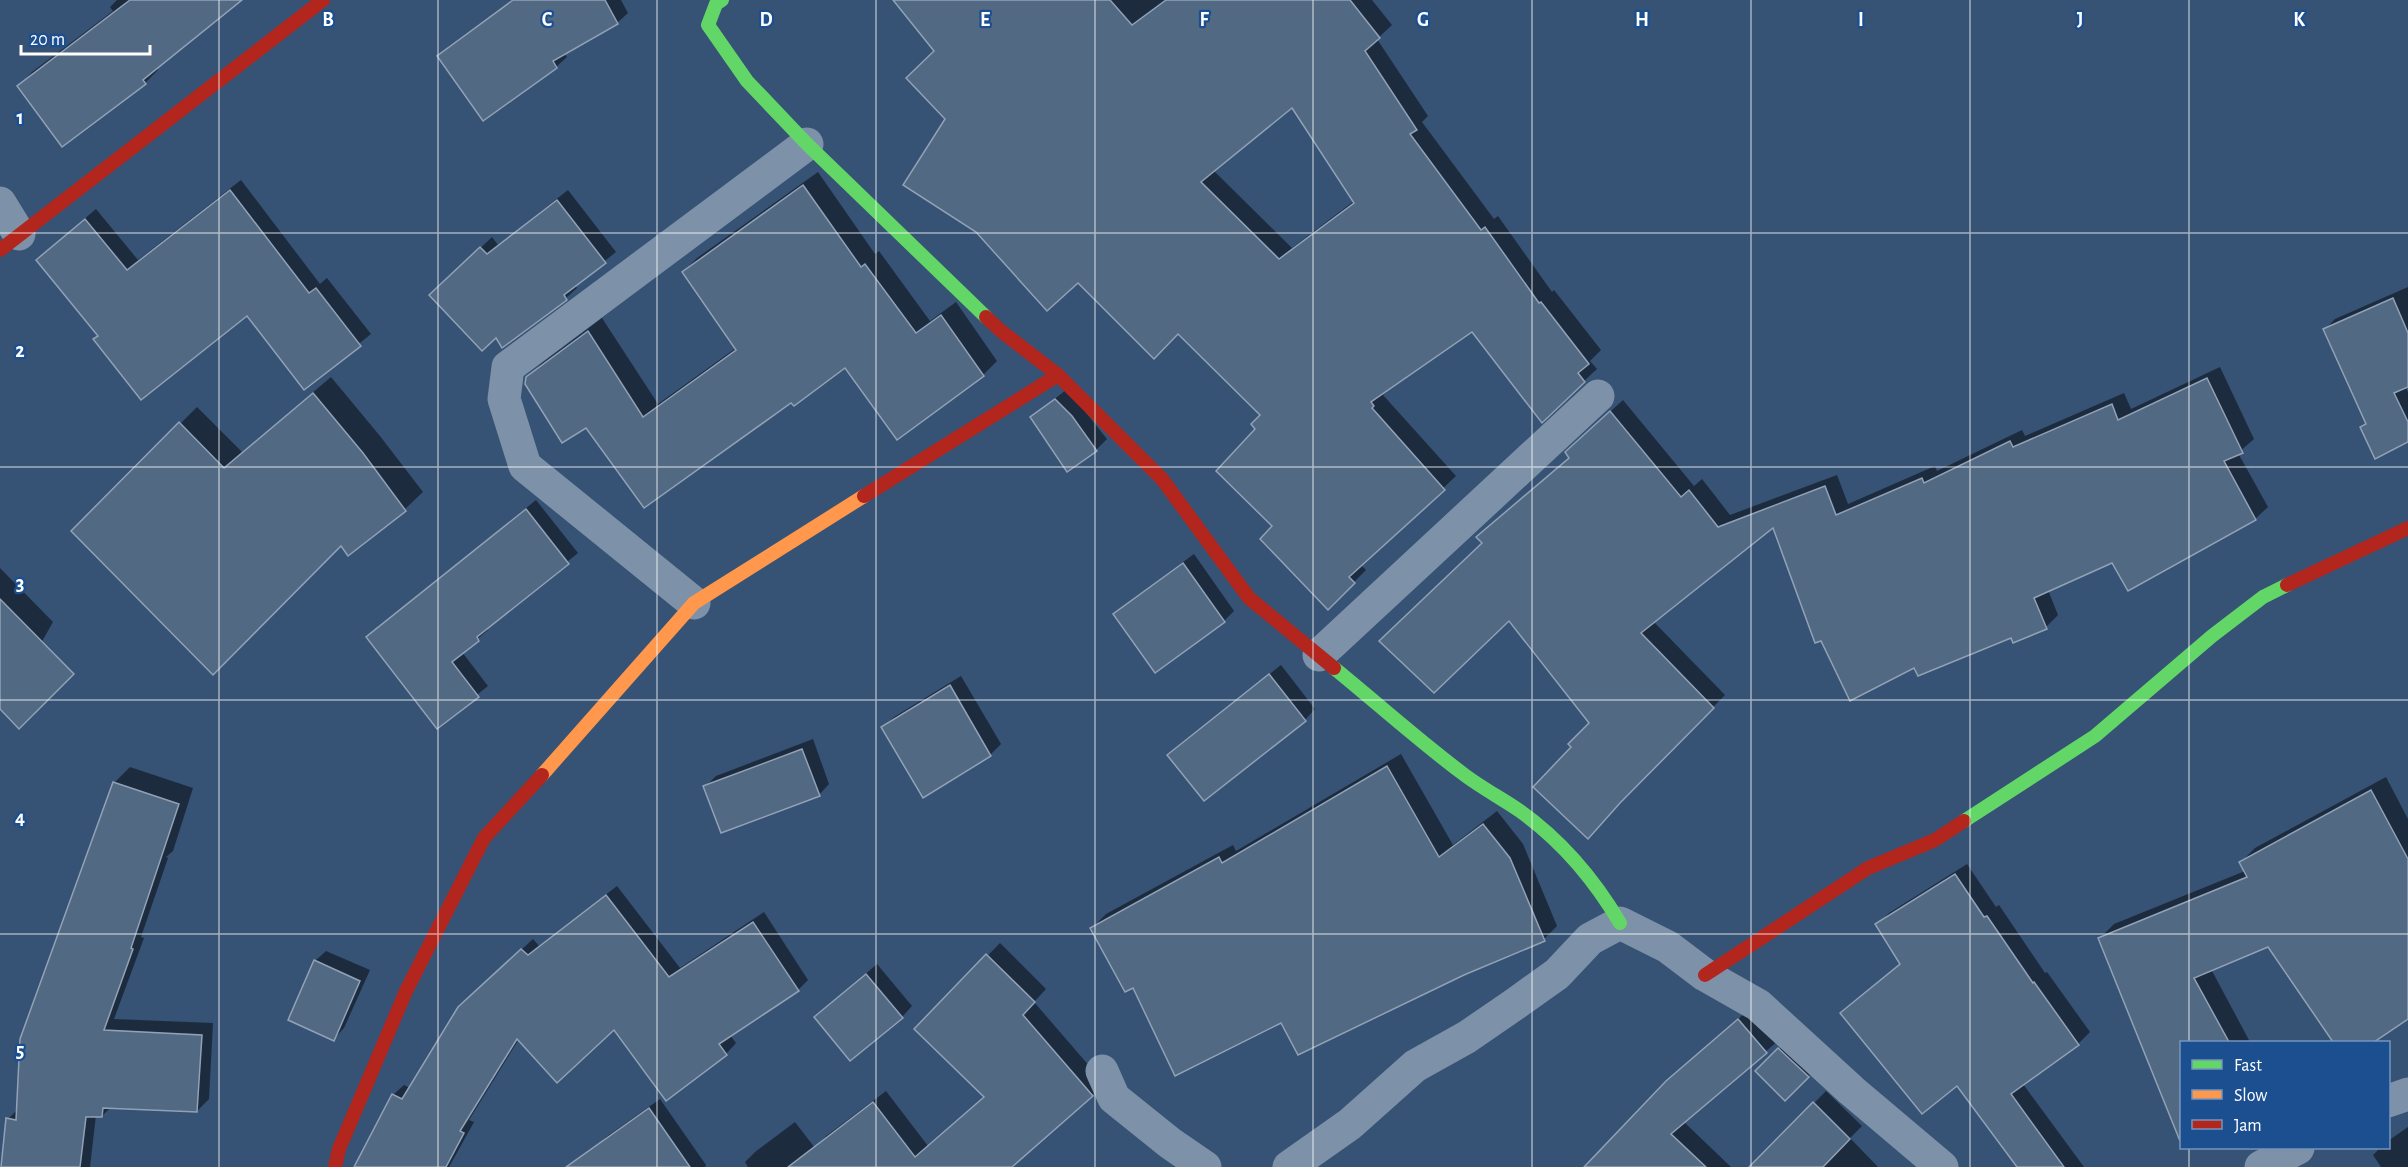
<svg xmlns="http://www.w3.org/2000/svg" width="2408" height="1167" font-family="'Alegreya Sans',sans-serif">
  <style>
    .shadow { fill: #0007; fill-rule: evenodd }
    .building { fill: #526984; stroke: #92a2b6; stroke-width: 1.5; fill-rule: evenodd }
    .lines { fill: none; stroke-linecap: round; stroke-linejoin: round }
    .street { stroke: #7d92a8; stroke-width: 33 }
    .fast { stroke: #63d668; stroke-width: 14 }
    .slow { stroke: #ff974d; stroke-width: 14 }
    .jam { stroke: #b3261e; stroke-width: 14 }
    .grid { fill: none; stroke: #fff; stroke-width: 1.5; stroke-opacity: 0.55 }
    .grid-label { font-size: 20px; text-anchor: middle; font-weight: bold; fill: #fff; stroke: #1b4f8f; stroke-width: 4.5; stroke-linejoin: round; paint-order: stroke }
  </style>
  <rect width="100%" height="100%" fill="#365274"/>
  <g class="shadow">
    <path d="M117,0H240L156,67L158,70L145,83L19,86L32,72L113,11L110,7Z"/>
    <path d="M512,0H621L628,13L617,23L564,53L567,57L556,67L438,56L449,46Z"/>
    <path d="M895,0H1372L1392,25L1377,39L1428,116L1422,122L1494,219L1498,216L1552,292L1554,290L1601,350L1590,361L1597,369L1542,420L1472,330L1384,391L1386,392L1383,395L1456,476L1361,565L1366,570L1328,608L1274,526L1257,429L1262,415L1178,332L946,119L936,51ZM1293,106L1354,201L1292,248L1213,170Z"/>
    <path d="M818,172L875,254L879,251L930,321L956,302L997,361L983,375L897,438L845,365L791,401L587,426L527,378L541,364L602,318L658,404L736,348L683,272L697,258Z"/>
    <path d="M241,180L320,284L327,278L371,334L304,388L248,314L99,335L48,250L96,209L138,260Z"/>
    <path d="M568,190L616,252L575,285L577,288L566,298L502,346L496,336L442,285L492,237L498,245Z"/>
    <path d="M2408,287V385L2405,386L2408,392V441L2362,428L2367,423L2325,329L2335,319Z"/>
    <path d="M2220,367L2254,439L2238,453L2268,507L2255,519L2113,561L2048,590L2058,615L2046,627L1915,666L1773,525L1653,621L1725,695L1632,789L1574,747L1591,723L1484,543L1478,537L1571,457L1579,440L1623,400L1694,486L1702,479L1730,515L1837,475L1848,504L1935,466L1937,471L2022,430L2025,436L2124,393L2131,409Z"/>
    <path d="M331,377L380,436L423,492L405,509L348,554L341,544L73,531L197,407L242,452Z"/>
    <path d="M1067,389L1107,439L1096,450L1031,418Z"/>
    <path d="M536,500L578,553L486,628L488,630L462,652L488,686L437,727L378,628Z"/>
    <path d="M1194,554L1234,611L1224,621L1115,614L1126,604Z"/>
    <path d="M0,568L53,622L14,691L0,705Z"/>
    <path d="M1281,665L1315,709L1305,720L1169,755Z"/>
    <path d="M961,676L1001,744L990,755L923,796L883,727L894,717Z"/>
    <path d="M813,739L829,784L819,795L705,787L716,776Z"/>
    <path d="M1401,754L1453,845L1497,811L1523,844L1557,926L1544,939L1282,1021L1133,986L1092,928L1106,914L1233,845L1236,851Z"/>
    <path d="M130,767L193,788L173,851L166,857L168,858L141,937L144,938L114,1019L213,1023L209,1099L197,1111L111,1107L102,1116L96,1115L90,1167H2L8,1119L18,1109L114,783Z"/>
    <path d="M2386,777L2408,819V1018L2371,1042H2334L2269,946L2211,969L2250,1042H2182V1105L2170,1111L2100,938L2114,924L2245,871L2241,862L2255,848Z"/>
    <path d="M1967,864L1996,907L1999,905L2045,973L2047,972L2090,1032L2078,1044L2023,1084L2084,1167H2019L1877,924L1889,913Z"/>
    <path d="M617,886L680,968L764,912L808,980L798,990L730,1035L736,1043L726,1054L614,1028L519,1039L469,1120L474,1122L449,1167H355L393,1095L404,1085L410,1088L471,996L533,939L539,946Z"/>
    <path d="M1000,943L1046,989L1034,1002L1104,1083L1092,1095L1009,1167H748L745,1162L755,1152L795,1122L815,1148L826,1136L886,1091L928,1146L985,1097L916,1029Z"/>
    <path d="M326,951L370,970L344,1028L334,1039L315,961Z"/>
    <path d="M877,964L912,1006L902,1017H816Z"/>
    <path d="M1752,1007L1779,1040L1684,1122L1731,1167H1591L1680,1069Z"/>
    <path d="M1784,1045L1813,1072L1785,1099L1757,1071Z"/>
    <path d="M1826,1091L1862,1126L1850,1138L1878,1167H1751Z"/>
    <path d="M660,1099L706,1165L705,1167H609L596,1148L606,1137Z"/>
    <path d="M2408,1127V1167H2381L2373,1155L2380,1148H2388V1141Z"/>
  </g>
  <g class="building">
    <path d="M130,0H242L143,80L146,84L62,147L17,86Z"/>
    <path d="M513,0H605L618,24L553,61L557,68L483,121L437,56Z"/>
    <path d="M893,0H1110L1132,25L1166,0H1350L1380,38L1365,51L1417,130L1410,134L1481,230L1485,227L1539,303L1541,302L1589,364L1578,373L1585,382L1542,423L1472,332L1371,402L1374,406L1372,408L1445,490L1349,577L1355,583L1328,610L1260,539L1272,526L1216,471L1255,429L1251,424L1260,415L1178,334L1154,359L1078,283L1047,311L976,232L903,185L945,119L906,78L934,51ZM1292,108L1354,203L1279,259L1201,182Z"/>
    <path d="M803,185L861,267L865,264L916,333L941,315L984,376L897,440L845,368L794,406L791,403L644,508L586,428L562,443L525,384L526,377L588,331L643,417L736,350L682,272Z"/>
    <path d="M230,190L309,293L316,288L361,346L304,390L247,316L141,400L93,339L98,336L36,260L85,219L127,270Z"/>
    <path d="M557,200L606,263L564,295L567,300L502,348L496,338L482,351L429,295L480,247L487,254Z"/>
    <path d="M2393,298L2408,333V387L2394,393L2408,422V442L2375,459L2360,427L2366,424L2323,329Z"/>
    <path d="M2207,378L2243,453L2224,461L2256,520L2128,591L2112,563L2034,598L2047,629L2013,643L2011,638L1918,676L1914,668L1850,701L1821,641L1815,643L1773,528L1641,633L1714,708L1620,803L1588,839L1533,787L1571,747L1568,744L1589,723L1509,621L1434,693L1379,641L1482,543L1476,537L1569,458L1565,452L1610,411L1681,497L1689,490L1718,527L1825,486L1836,515L1922,478L1924,483L2010,441L2013,447L2112,404L2118,420Z"/>
    <path d="M313,393L363,453L406,511L348,556L341,546L213,675L71,531L179,422L224,468Z"/>
    <path d="M1055,399L1072,416L1097,451L1067,472L1030,417Z"/>
    <path d="M526,509L569,564L477,637L479,641L452,662L479,697L437,729L366,637Z"/>
    <path d="M1183,563L1225,622L1155,673L1113,614Z"/>
    <path d="M0,599L74,674L19,729L0,709Z"/>
    <path d="M1269,674L1306,721L1204,801L1167,755Z"/>
    <path d="M950,685L991,756L923,798L881,727Z"/>
    <path d="M802,749L820,796L721,833L703,786Z"/>
    <path d="M1387,766L1439,857L1483,824L1510,858L1545,941L1464,975L1298,1055L1281,1023L1175,1076L1133,988L1125,992L1090,928L1219,857L1222,863Z"/>
    <path d="M113,782L179,804L131,948L133,949L104,1030L202,1035L197,1112L103,1108L102,1117H86L80,1167H1L6,1118L16,1120L20,1039Z"/>
    <path d="M2371,790L2408,859V1019L2374,1042H2333L2268,947L2194,978L2229,1042H2181L2180,1141L2098,938L2247,877L2239,862Z"/>
    <path d="M1955,874L1984,917L1987,916L2033,983L2034,982L2079,1045L2011,1094L2064,1167H2017L1957,1086L1922,1114L1840,1013L1900,964L1875,924Z"/>
    <path d="M606,895L669,977L753,922L799,991L719,1044L727,1055L666,1101L614,1030L557,1083L517,1039L460,1131L464,1133L446,1167H354L392,1094L402,1099L458,1007L521,949L528,955Z"/>
    <path d="M986,954L1035,1002L1023,1015L1093,1096L1012,1167H788L873,1102L915,1157L984,1097L914,1029Z"/>
    <path d="M314,960L360,981L334,1041L288,1020Z"/>
    <path d="M866,974L903,1018L850,1061L814,1017Z"/>
    <path d="M1738,1019L1767,1053L1671,1134L1706,1167H1584L1666,1081Z"/>
    <path d="M1778,1048L1809,1077L1785,1101L1755,1071Z"/>
    <path d="M1813,1102L1850,1139L1823,1167H1749Z"/>
    <path d="M649,1108L690,1167H566Z"/>
  </g>
  <g class="lines">
    <g class="street">
      <path d="M0,203L19,234"/>
      <path d="M694,603L525,466L504,399L508,367L807,144"/>
      <path d="M1319,655L1598,396"/>
      <path d="M1102,1071L1114,1098L1170,1143L1205,1167"/>
      <path d="M2388,1101L2408,1094"/>
      <path d="M1289,1167L1350,1124L1415,1066L1467,1037L1515,1004L1557,974L1590,939L1620,923L1668,947L1705,975L1758,1005L1852,1091L1942,1167"/>
      <path d="M2261,1167L2298,1148"/>
    </g>
    <g class="fast">
      <path d="M722,0L716,4L708,25L747,81L807,144L986,317"/>
      <path d="M1334,668C1377,703 1418,740 1462,773C1480,787 1501,798 1520,811C1562,841 1594,879 1620,923"/>
      <path d="M1964,821L2095,736L2212,636L2263,597L2287,585"/>
    </g>
    <path class="slow" d="M542,775L694,603L864,496"/>
    <g class="jam">
      <path d="M0,250L323,0"/>
      <path d="M986,317L1001,331L1058,375L1162,479L1249,598L1334,668"/>
      <path d="M864,496L1058,375"/>
      <path d="M2287,585L2408,528"/>
      <path d="M1705,975L1868,868L1935,840L1964,821"/>
      <path d="M335,1167L339,1149L406,991L484,838L542,775"/>
    </g>
  </g>
  <path class="grid" d="M219,0V1167M438,0V1167M657,0V1167M876,0V1167M1095,0V1167M1313,0V1167M1532,0V1167M1751,0V1167M1970,0V1167M2189,0V1042M0,233H2408M0,467H2408M0,700H2408M0,934H2408M2189,1148V1167"/>
  <g class="grid-label">
    <text x="328" y="26">B</text>
    <text x="547" y="26">C</text>
    <text x="766" y="26">D</text>
    <text x="985" y="26">E</text>
    <text x="1204" y="26">F</text>
    <text x="1423" y="26">G</text>
    <text x="1642" y="26">H</text>
    <text x="1861" y="26">I</text>
    <text x="2080" y="26">J</text>
    <text x="2299" y="26">K</text>
    <text x="20" y="124">1</text>
    <text x="20" y="357">2</text>
    <text x="20" y="590">3</text>
    <text x="20" y="824">4</text>
    <text x="20" y="1057">5</text>
  </g>
  <rect x="2180" y="1041" width="210" height="108" fill="#1b4f8f" stroke="#7695bc" stroke-width="1.5"/>
  <rect x="2192" y="1060" width="30" height="9" fill="#63d668" stroke="#7695bc" stroke-width="1.5"/>
  <text x="2234" y="1071" font-size="18" fill="#ffffff">Fast</text>
  <rect x="2192" y="1090" width="30" height="9" fill="#ff974d" stroke="#7695bc" stroke-width="1.5"/>
  <text x="2234" y="1101" font-size="18" fill="#ffffff">Slow</text>
  <rect x="2192" y="1120" width="30" height="9" fill="#b3261e" stroke="#7695bc" stroke-width="1.5"/>
  <text x="2234" y="1131" font-size="18" fill="#ffffff">Jam</text>
  <path d="M21 45v9h129v-9" fill="none" stroke="#ffffff" stroke-width="3"/>
  <text x="30" y="45" font-size="18" fill="#ffffff" stroke="#1b4f8f" stroke-width="4.5" paint-order="stroke">20 m</text>
</svg>
